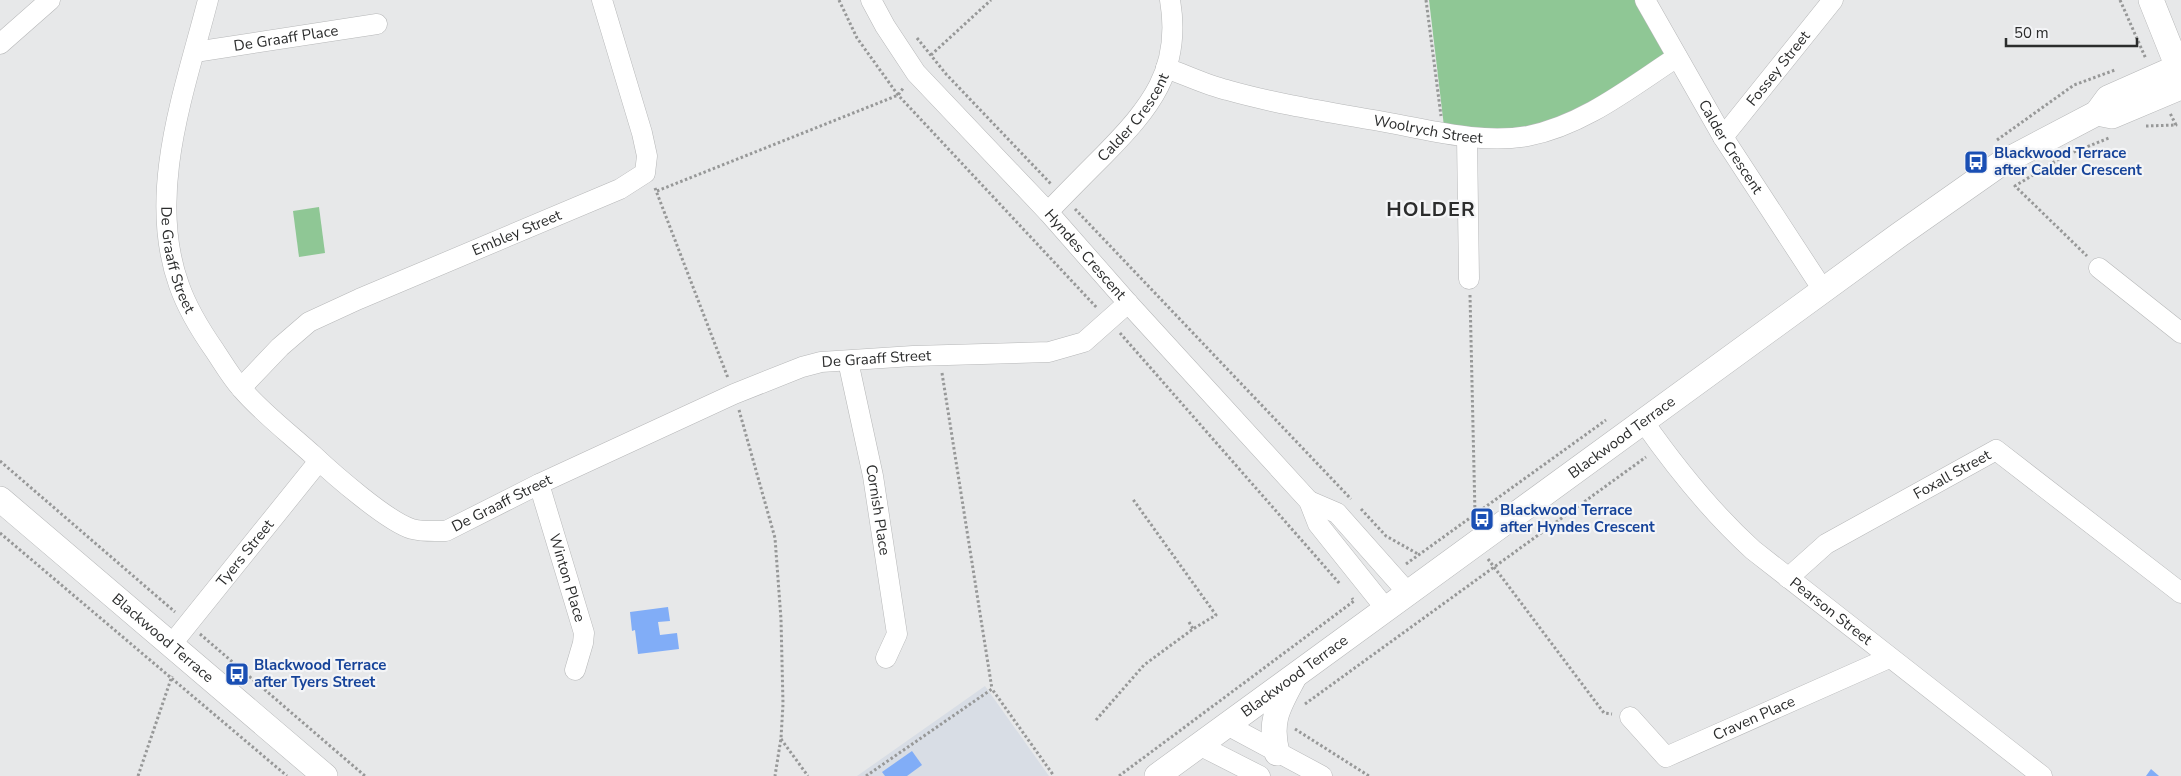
<svg xmlns="http://www.w3.org/2000/svg" width="2181" height="776" font-family="'Nunito Sans',sans-serif">
  <style>
    .built { fill: #d8dde5 }
    .green { fill: #8fc795 }
    .building { fill: #81adf7 }
    .lines { fill: none; stroke-linecap: round; stroke-linejoin: round }
    .minor-casing { stroke: #b6b7b8; stroke-width: 21 }
    .tertiary-casing { stroke: #b6b7b8; stroke-width: 26 }
    .path { stroke: #979898; stroke-width: 3; stroke-dasharray: 2.5 2.5; stroke-linecap: butt }
    .minor { stroke: #fff; stroke-width: 20 }
    .tertiary { stroke: #fff; stroke-width: 25 }
    .labels { text-anchor: middle; dominant-baseline: central; stroke-width: 4.5; stroke-linejoin: round; paint-order: stroke }
    .street-label { font-size: 15px; fill: #2b2c2c; stroke: #f4f5f7 }
    .transit-label { font-size: 15px; font-weight: bold; fill: #164399; stroke: #f4f5f7; text-anchor: start }
    .district-label { font-size: 20px; font-weight: bold; letter-spacing: 1px; fill: #2b2c2c; stroke: #f4f5f7 }
  </style>
  <rect width="100%" height="100%" fill="#e7e8e9"/>
  <path class="built" d="M985,686L1049,776H857Z"/>
  <g class="green">
    <path d="M1429,0H1645L1673,58L1550,136L1445,135Z"/>
    <path d="M319,207L325,253L299,257L293,211Z"/>
  </g>
  <g class="building">
    <path d="M668,607L670,621L658,622L660,635L677,633L679,649L638,654L635,630L632,631L630,612Z"/>
    <path d="M912,751L922,765L907,776H885L882,772Z"/>
    <path d="M2151,769L2159,776H2146Z"/>
  </g>
  <g class="lines">
    <g class="minor-casing">
      <g id="minor">
        <path id="s1" d="M208,0C185,90 146,193 179,285C187,308 201,331 215,351C223,363 231,377 241,388C260,411 290,434 313,455C333,474 388,522 412,529C423,532 435,531 446,531L539,484L734,394L802,367L821,362L913,356L1049,352L1084,342L1128,303"/>
        <path id="s2" d="M871,0L885,26L916,73L1048,212L1128,303L1309,501L1318,524L1386,609"/>
        <path id="s3" d="M1645,0L1723,137L1823,290"/>
        <path d="M0,44L50,0"/>
        <path id="s4" d="M195,52L377,24"/>
        <path id="s5" d="M1166,68C1186,75 1206,85 1227,90C1280,105 1335,113 1390,123C1434,131 1482,144 1528,136C1584,125 1631,87 1677,57"/>
        <path d="M1467,137L1469,279"/>
        <path id="s6" d="M1723,137L1833,0"/>
        <path id="s7" d="M1048,212C1066,193 1085,174 1104,155C1150,108 1182,70 1170,0"/>
        <path d="M2099,268L2181,333"/>
        <path id="s8" d="M848,361L873,476L897,634L886,658"/>
        <path id="s9" d="M241,388L280,347L309,322L359,299L620,189L645,173L647,156L642,133L602,0"/>
        <path id="s10" d="M1643,421C1676,468 1710,511 1753,550L2042,776"/>
        <path id="s11" d="M539,484L584,633L583,643L575,670"/>
        <path d="M1309,501L1337,513L1408,593"/>
        <path id="s12" d="M1788,578L1826,544L1996,450L2181,593"/>
        <path id="s13" d="M171,645L319,461"/>
        <path id="s14" d="M1630,717L1666,757L1889,658"/>
        <path d="M1227,725L1322,776"/>
        <path d="M1199,745L1260,776"/>
      </g>
    </g>
    <g class="tertiary-casing">
      <g id="tertiary">
        <path d="M2151,0L2181,75"/>
        <path d="M2097,113L2112,116L2181,87"/>
        <path id="s15" d="M0,499L325,776"/>
        <path d="M1277,753C1269,721 1278,707 1293,679"/>
        <path id="s16" d="M1157,776L1899,235L2000,164L2097,113L2108,98L2178,67"/>
      </g>
    </g>
    <g class="path">
      <path d="M839,0L857,38L898,95L1097,308"/>
      <path d="M1426,0L1441,116"/>
      <path d="M2120,0L2146,59"/>
      <path d="M917,38L946,74L1051,184"/>
      <path d="M931,55L991,0"/>
      <path d="M2146,126L2176,125L2170,113"/>
      <path d="M1997,140L2074,85L2115,70"/>
      <path d="M2069,154L2109,138"/>
      <path d="M2059,159L2015,186L2087,256"/>
      <path d="M655,188L728,378"/>
      <path d="M657,191L891,98L898,95L904,87"/>
      <path d="M1075,209L1351,499"/>
      <path d="M1470,295L1475,514"/>
      <path d="M1120,333L1340,584"/>
      <path d="M942,373L992,689"/>
      <path d="M739,410L775,538L781,619L783,704L781,738L775,776"/>
      <path d="M0,461L175,612"/>
      <path d="M1361,509L1386,536L1418,554"/>
      <path d="M0,533L287,776"/>
      <path d="M1488,559L1604,713L1612,714"/>
      <path d="M1406,564L1606,420"/>
      <path d="M1189,622L1193,629"/>
      <path d="M200,634L365,776"/>
      <path d="M1305,704L1646,457"/>
      <path d="M1096,720L1144,665L1193,629L1216,615L1132,498"/>
      <path d="M1295,729L1369,776"/>
      <path d="M781,739L808,776"/>
      <path d="M138,776L172,676"/>
      <path d="M866,776L992,689L1054,776"/>
      <path d="M1119,776L1354,601L1352,598"/>
    </g>
    <use href="#minor" class="minor"/>
    <use href="#tertiary" class="tertiary"/>
  </g>
  <defs>
    <g id="bus-square" transform="scale(1.25)"><rect x="-9" y="-9" width="18" height="18" rx="4" fill="#1a4fb4" stroke="#f4f5f7"/><path d="M-5-6H5V4H4V6H2V4H-2V6H-4V4H-5ZM-3.5-4V0h7V-4ZM-3.5 1.2v1.5H-2V1.2ZM2 1.2v1.5H3.5V1.2Z" fill="#fff"/></g>
  </defs>
  <g fill-rule="evenodd">
    <use href="#bus-square" x="1976" y="162"/>
    <use href="#bus-square" x="1482" y="519"/>
    <use href="#bus-square" x="237" y="674"/>
  </g>
  <g class="labels">
    <g class="street-label">
      <text stroke="none"><textPath href="#s4" startOffset="92">De Graaff Place</textPath></text>
      <text stroke="none"><textPath href="#s6" startOffset="88">Fossey Street</textPath></text>
      <text stroke="none"><textPath href="#s7" startOffset="128">Calder Crescent</textPath></text>
      <text stroke="none"><textPath href="#s5" startOffset="270">Woolrych Street</textPath></text>
      <text stroke="none"><textPath href="#s3" startOffset="170">Calder Crescent</textPath></text>
      <text stroke="none"><textPath href="#s9" startOffset="321">Embley Street</textPath></text>
      <text stroke="none"><textPath href="#s2" startOffset="334">Hyndes Crescent</textPath></text>
      <text stroke="none"><textPath href="#s1" startOffset="266">De Graaff Street</textPath></text>
      <text stroke="none"><textPath href="#s1" startOffset="1136">De Graaff Street</textPath></text>
      <text stroke="none"><textPath href="#s16" startOffset="575">Blackwood Terrace</textPath></text>
      <text stroke="none"><textPath href="#s12" startOffset="195">Foxall Street</textPath></text>
      <text stroke="none"><textPath href="#s1" startOffset="731">De Graaff Street</textPath></text>
      <text stroke="none"><textPath href="#s8" startOffset="152">Cornish Place</textPath></text>
      <text stroke="none"><textPath href="#s13" startOffset="118">Tyers Street</textPath></text>
      <text stroke="none"><textPath href="#s11" startOffset="98">Winton Place</textPath></text>
      <text stroke="none"><textPath href="#s10" startOffset="269">Pearson Street</textPath></text>
      <text stroke="none"><textPath href="#s15" startOffset="214">Blackwood Terrace</textPath></text>
      <text stroke="none"><textPath href="#s16" startOffset="170">Blackwood Terrace</textPath></text>
      <text stroke="none"><textPath href="#s14" startOffset="150">Craven Place</textPath></text>
    </g>
    <g class="transit-label">
      <text x="1994" y="153">Blackwood Terrace<tspan x="1994" dy="17">after Calder Crescent</tspan></text>
      <text x="1500" y="510">Blackwood Terrace<tspan x="1500" dy="17">after Hyndes Crescent</tspan></text>
      <text x="254" y="665">Blackwood Terrace<tspan x="254" dy="17">after Tyers Street</tspan></text>
    </g>
    <g class="district-label">
      <text x="1431" y="209">HOLDER</text>
    </g>
  </g>
  <path d="M2006 38v8h131v-8" fill="none" stroke="#2b2c2c" stroke-width="2.5"/>
  <text x="2014" y="38" font-size="15" fill="#2b2c2c" stroke="#f4f5f7" stroke-width="4" paint-order="stroke">50 m</text>
</svg>
